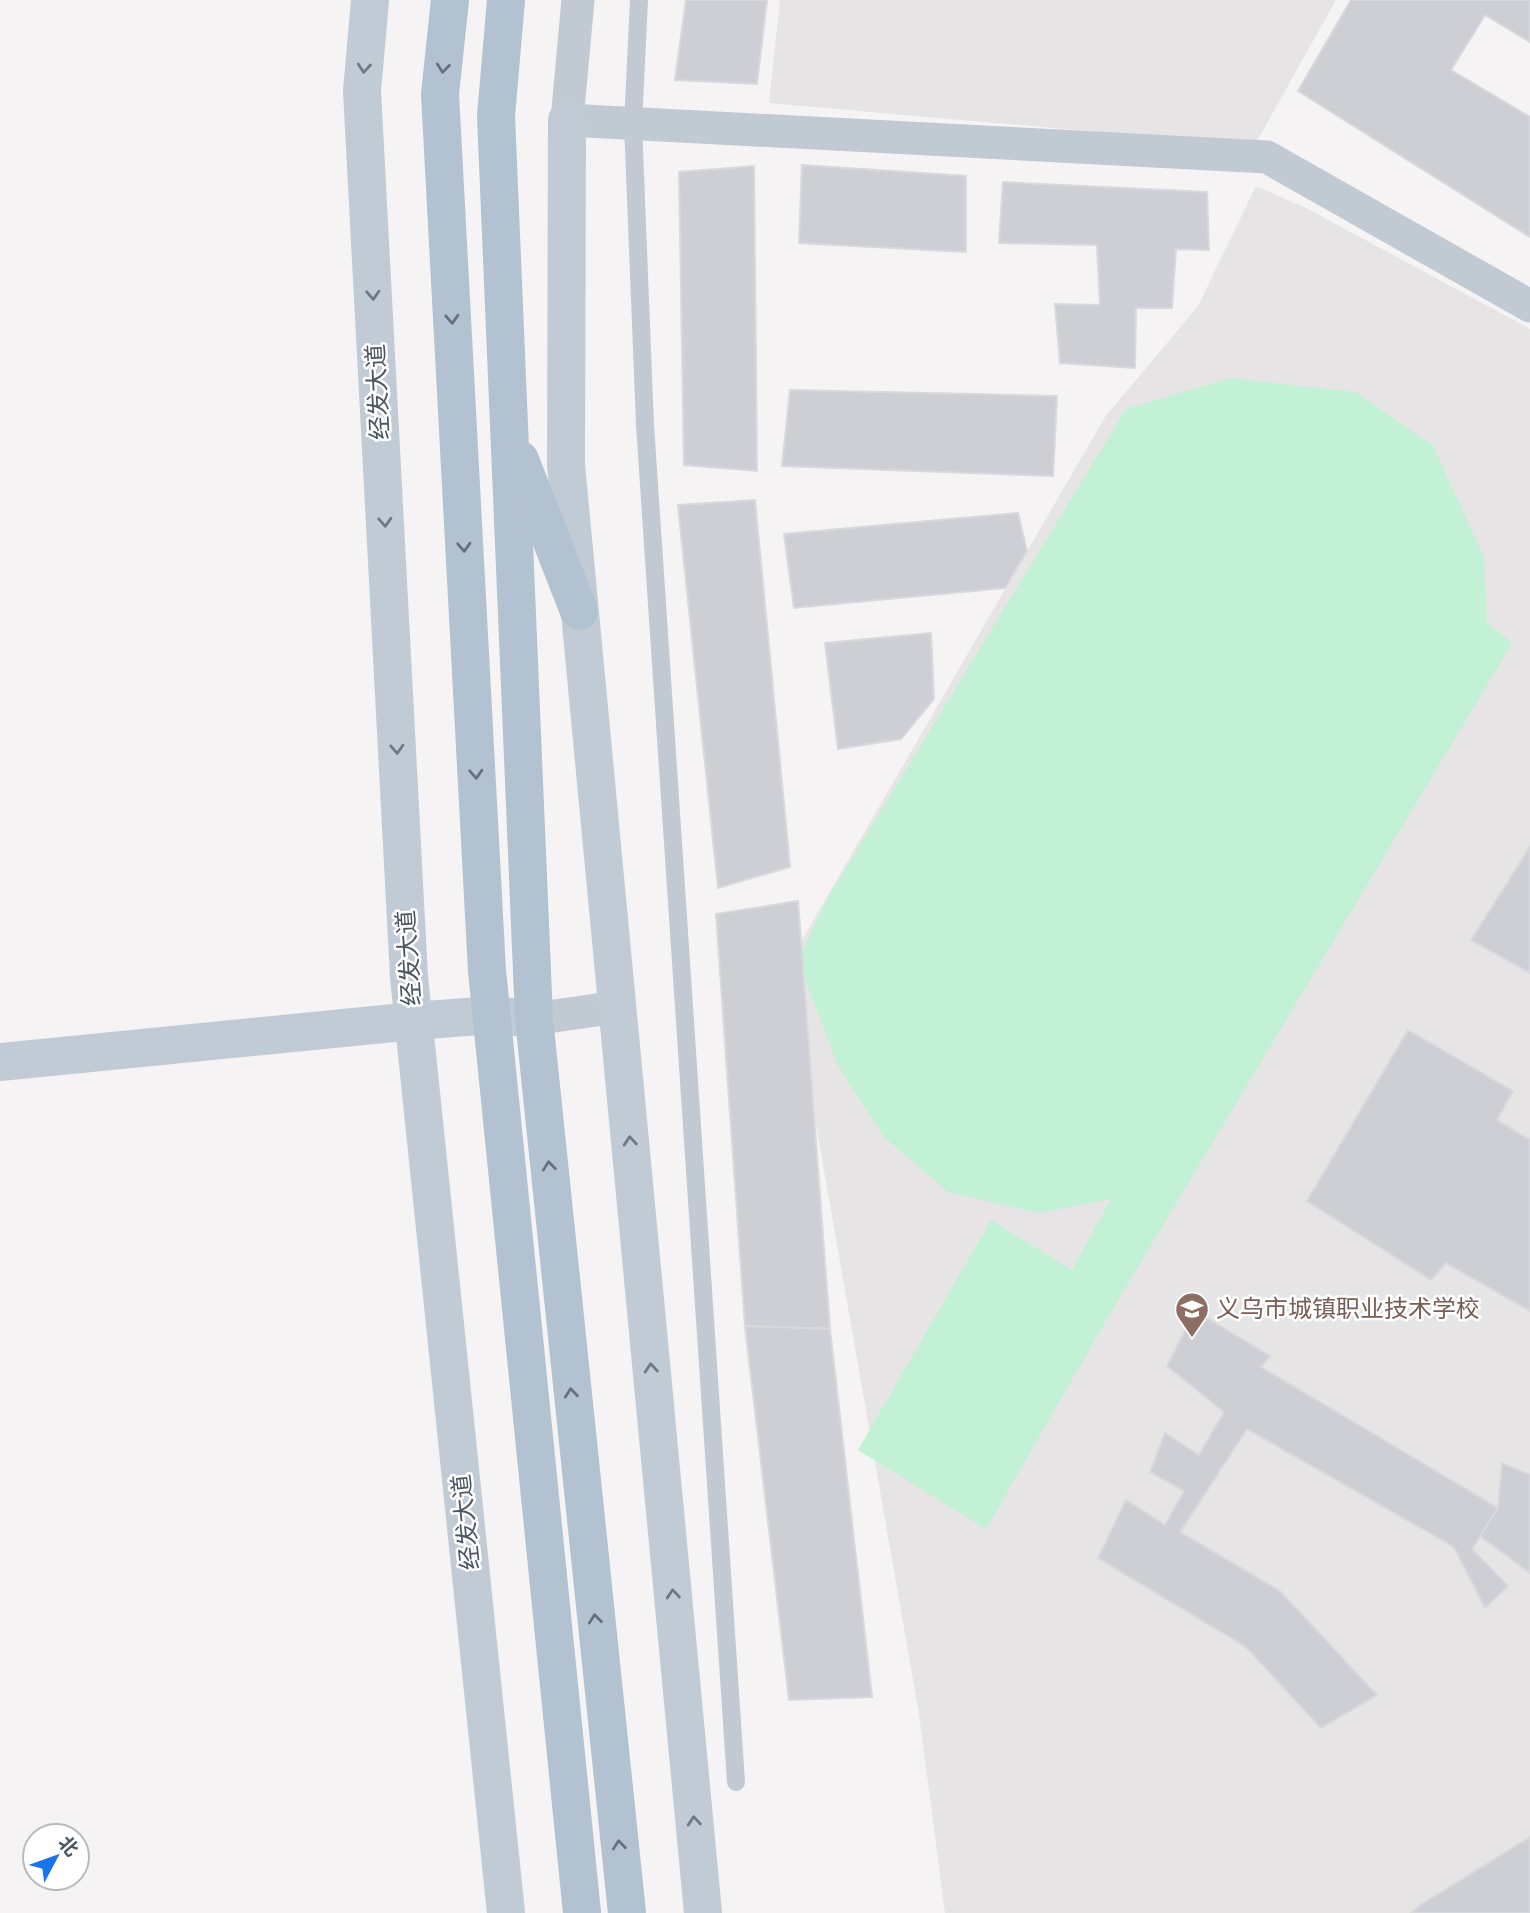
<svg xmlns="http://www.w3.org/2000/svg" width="1530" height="1913" font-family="'Nunito Sans','Noto Sans SC',sans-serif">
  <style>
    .education { fill: #e6e4e5 }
    .green { fill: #c3f1d5 }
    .building { fill: #cdcfd5; stroke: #d7d9de; stroke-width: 2 }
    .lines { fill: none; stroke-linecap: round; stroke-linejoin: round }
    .lane { stroke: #c1cad2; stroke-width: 18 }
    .street { stroke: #c1cad2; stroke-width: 33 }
    .secondary { stroke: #c1cbd6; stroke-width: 38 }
    .primary { stroke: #b3c2d1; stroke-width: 38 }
    .oneway { stroke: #6e7984 }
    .oneway2 { stroke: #64717d }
    .labels { text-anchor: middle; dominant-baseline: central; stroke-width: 5; stroke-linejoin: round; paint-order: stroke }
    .street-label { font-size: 24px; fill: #4a5661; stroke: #fff }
    .education-label { font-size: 24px; fill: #785e54; stroke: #fff; text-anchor: start }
  </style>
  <rect width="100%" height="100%" fill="#f5f3f3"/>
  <g class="education">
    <path d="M780,0H1336L1257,141L1244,145L769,103Z"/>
    <path d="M1256,186L1308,209L1530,329V1913H945L919,1714L788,964L1105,417L1198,306Z"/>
  </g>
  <path class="green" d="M1230,378L1356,392L1433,446L1484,557L1487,623L1512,643L1118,1300L986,1529L858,1450L991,1220L1072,1270L1111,1199L1039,1213L948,1192L884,1137L838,1066L798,960L826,901L1126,409Z"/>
  <g class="building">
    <path d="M686,0H767L757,84L675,80Z"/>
    <path d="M1351,0H1530V42L1485,15L1451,70L1530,117V237L1298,91Z"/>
    <path d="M802,165L966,176V252L799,243Z"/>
    <path d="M754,166L757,471L684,465L679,172Z"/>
    <path d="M1003,182L1207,192L1209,250L1176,249L1172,308H1136L1135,368L1060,363L1055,304L1100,305L1097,245L999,243Z"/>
    <path d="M790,390L1057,396L1053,476L782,466Z"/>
    <path d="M755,500L790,867L718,888L678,505Z"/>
    <path d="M1018,513L1027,551L1005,588L794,608L784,534Z"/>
    <path d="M931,633L934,699L901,739L838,749L825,643Z"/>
    <path d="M1530,847V973L1471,940Z"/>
    <path d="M798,901L830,1329L745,1326L716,914Z"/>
    <path d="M1408,1030L1513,1091L1497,1120L1530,1140V1311L1446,1263L1431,1280L1307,1201Z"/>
    <path d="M1195,1311L1270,1356L1261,1367L1498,1508L1472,1549L1508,1586L1485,1608L1454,1547L1247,1429L1180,1532L1280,1591L1377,1695L1321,1728L1246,1647L1098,1558L1126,1500L1165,1525L1184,1491L1150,1472L1165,1433L1199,1455L1224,1412L1167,1366Z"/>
    <path d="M745,1326L830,1329L872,1697L789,1700Z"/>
    <path d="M1502,1463L1530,1475V1573L1480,1536L1498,1508Z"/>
    <path d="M1530,1837V1913H1411L1419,1906Z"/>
  </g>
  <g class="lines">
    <path class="lane" d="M639,0L633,124L645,425L736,1782"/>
    <g class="street">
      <path d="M578,0L567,120L1267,157L1530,306"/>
      <path d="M534,1019L617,1007"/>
    </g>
    <g class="secondary">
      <path d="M370,0L362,91L409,977L506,1913"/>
      <path d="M567,120L566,465L703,1913"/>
      <path d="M0,1062L414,1021L492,1015L534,1019"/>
    </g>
    <g class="primary">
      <path d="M450,0L440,94L487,971L582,1913"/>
      <path d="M506,0L496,116L534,1019L627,1913"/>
      <path d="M520,460L579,611"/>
    </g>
  </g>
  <defs><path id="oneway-chevron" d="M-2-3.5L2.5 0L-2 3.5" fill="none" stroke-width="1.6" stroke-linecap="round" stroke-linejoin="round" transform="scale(1.75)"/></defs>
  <g class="oneway">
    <use href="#oneway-chevron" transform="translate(364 68) rotate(95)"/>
    <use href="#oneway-chevron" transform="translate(373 295) rotate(87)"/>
    <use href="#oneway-chevron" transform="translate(385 522) rotate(87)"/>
    <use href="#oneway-chevron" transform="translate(397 749) rotate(87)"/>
    <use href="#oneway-chevron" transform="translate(630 1141) rotate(-95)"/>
    <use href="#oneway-chevron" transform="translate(651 1368) rotate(-95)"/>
    <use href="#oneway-chevron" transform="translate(673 1594) rotate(-95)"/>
    <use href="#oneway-chevron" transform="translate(694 1821) rotate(-95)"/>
  </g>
  <g class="oneway2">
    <use href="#oneway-chevron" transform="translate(443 68) rotate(96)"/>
    <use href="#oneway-chevron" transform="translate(452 319) rotate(87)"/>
    <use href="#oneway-chevron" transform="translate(464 547) rotate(87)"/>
    <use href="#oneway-chevron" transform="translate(476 774) rotate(87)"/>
    <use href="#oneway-chevron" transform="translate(549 1166) rotate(-96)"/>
    <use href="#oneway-chevron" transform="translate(571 1393) rotate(-96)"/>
    <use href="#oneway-chevron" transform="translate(595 1619) rotate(-96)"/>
    <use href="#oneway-chevron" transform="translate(619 1845) rotate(-96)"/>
  </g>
  <defs>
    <g id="school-pin" transform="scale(1.75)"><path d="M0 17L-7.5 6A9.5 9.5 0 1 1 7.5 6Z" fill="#8d6e63" stroke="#fff"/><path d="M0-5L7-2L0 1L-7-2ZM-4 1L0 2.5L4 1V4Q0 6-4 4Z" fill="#fff"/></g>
  </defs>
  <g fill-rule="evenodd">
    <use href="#school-pin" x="1192" y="1309"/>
  </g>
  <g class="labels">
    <g class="street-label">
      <text transform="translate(378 392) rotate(-93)">经发大道</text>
      <text transform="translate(409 958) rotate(-94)">经发大道</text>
      <text transform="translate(466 1522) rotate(-96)">经发大道</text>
    </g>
    <g class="education-label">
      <text x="1216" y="1309">义乌市城镇职业技术学校</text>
    </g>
  </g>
  <g transform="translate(56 1857) rotate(49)"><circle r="33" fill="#ffffff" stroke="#b7bbc0" stroke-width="2"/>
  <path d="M0-5L12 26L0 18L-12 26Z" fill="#1a73e8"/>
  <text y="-10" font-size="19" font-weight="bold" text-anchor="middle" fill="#4a5661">北</text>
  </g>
</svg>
